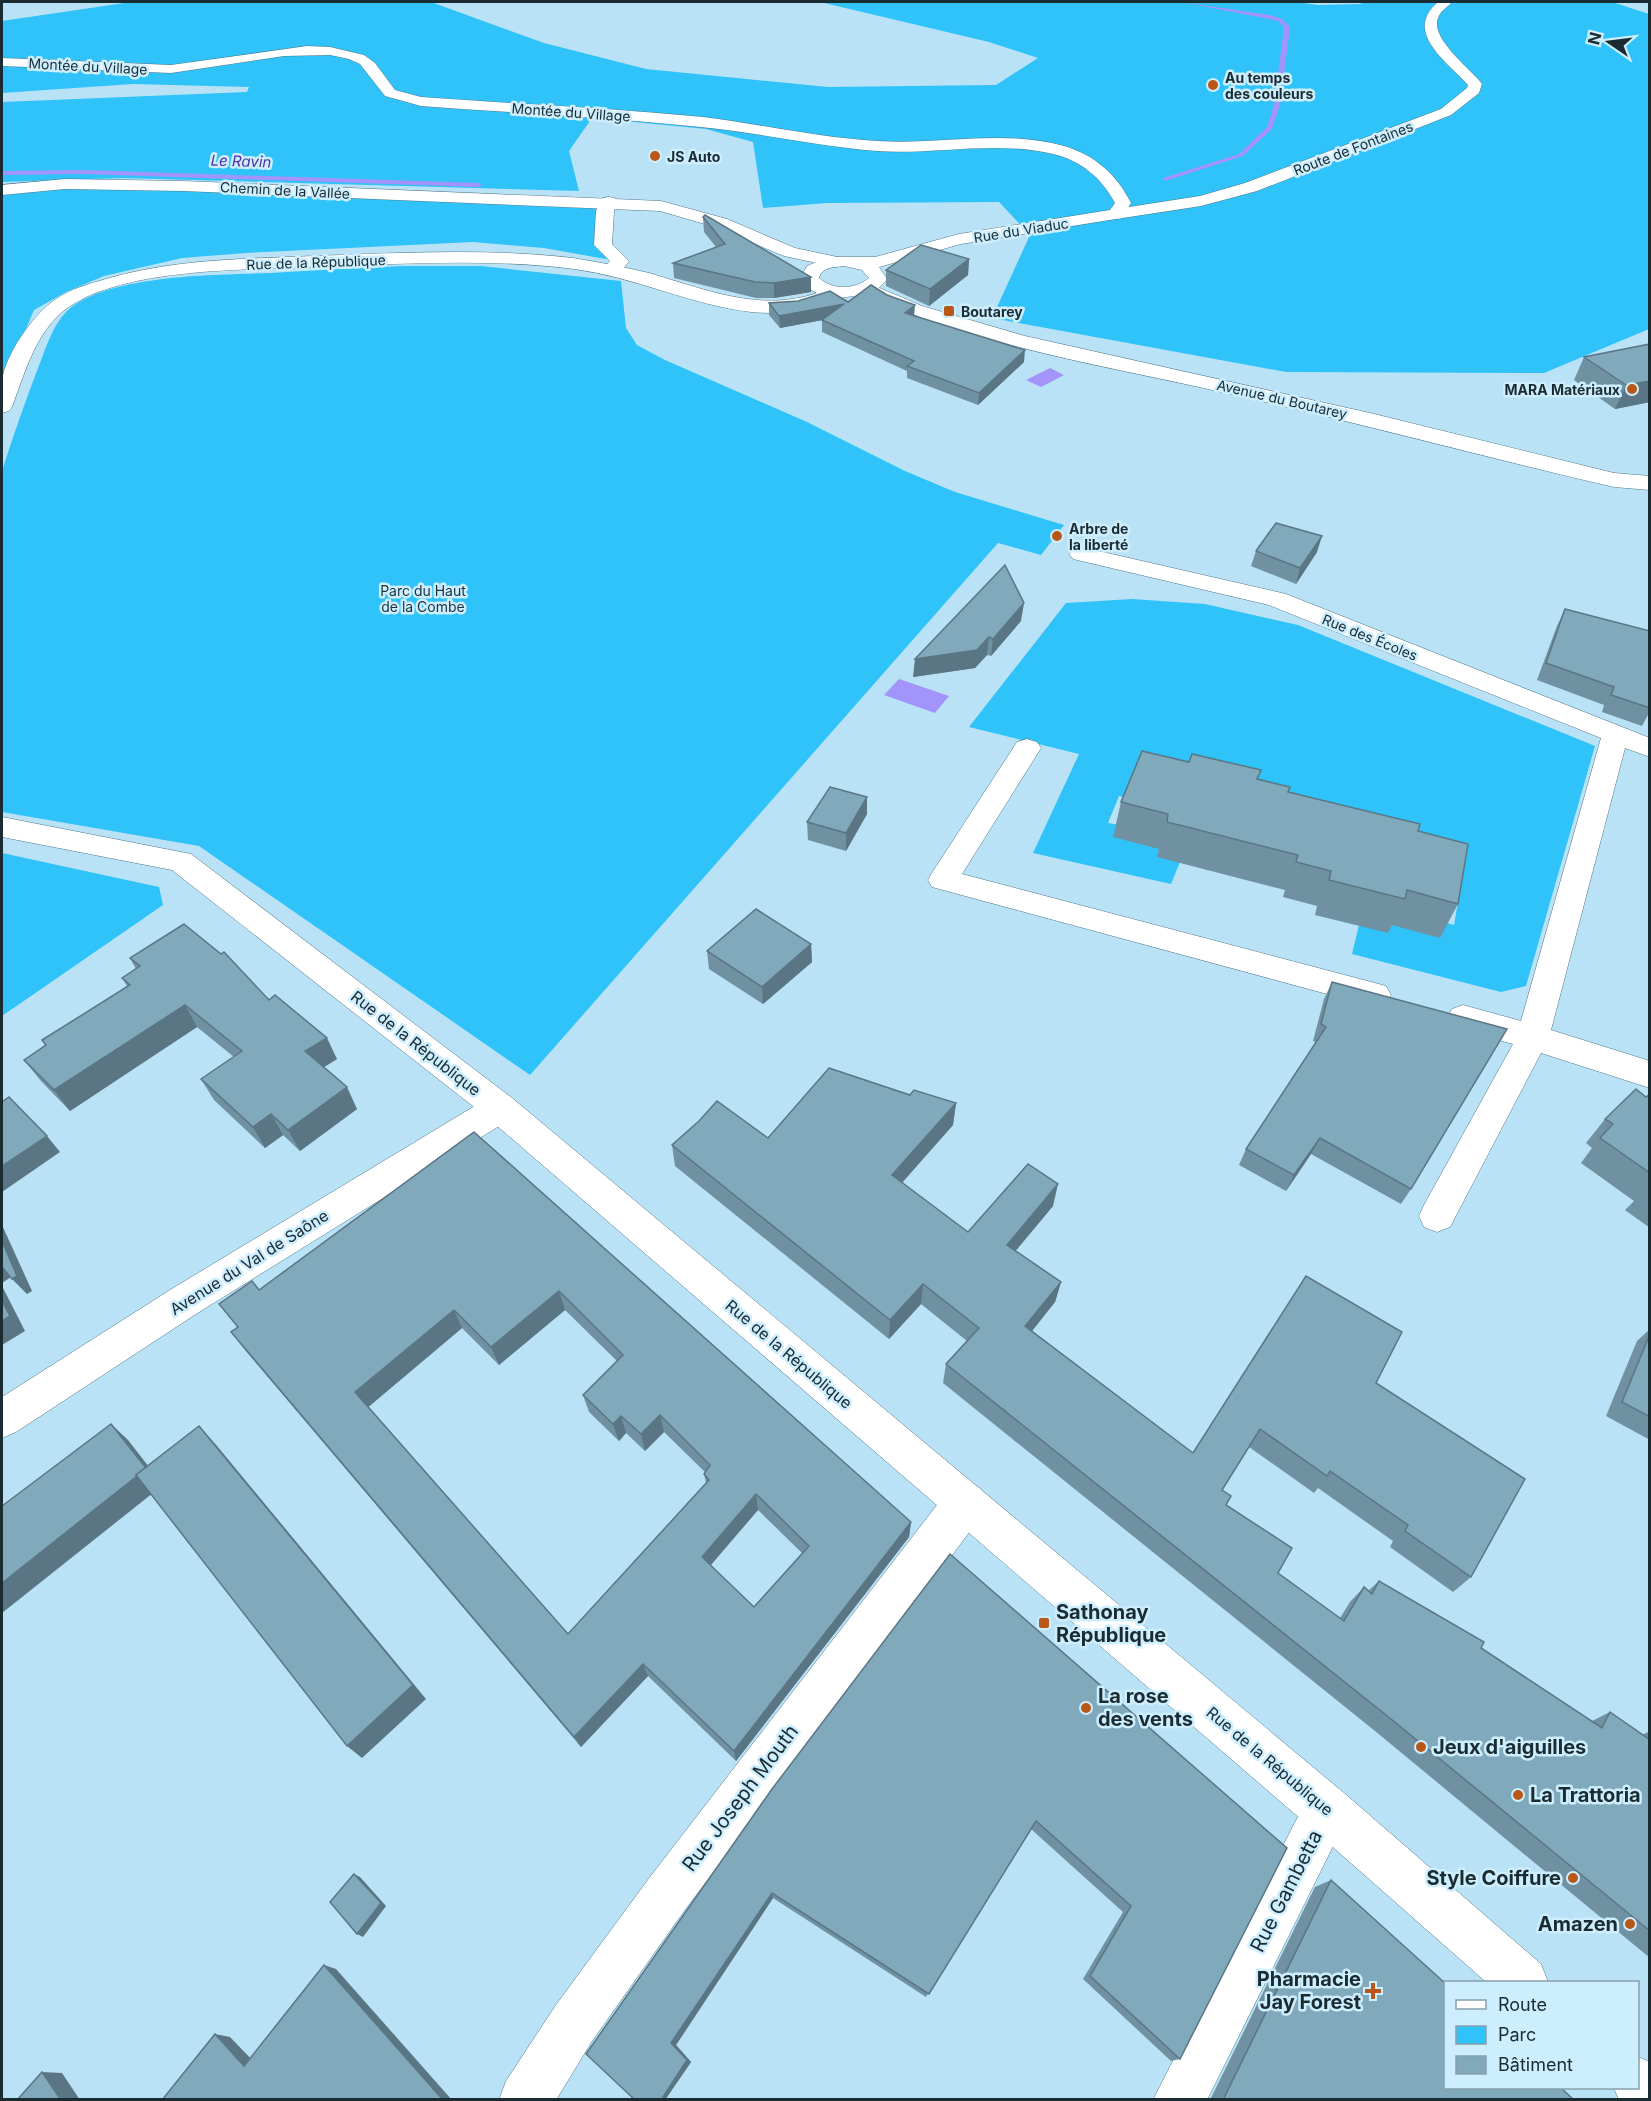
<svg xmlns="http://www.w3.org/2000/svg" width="1651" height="2101" font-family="Inter,sans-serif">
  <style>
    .green { fill: #2fc3f9 }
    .water { fill: #a294fa }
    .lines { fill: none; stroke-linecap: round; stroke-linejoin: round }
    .stream { fill: #a294fa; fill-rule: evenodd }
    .minor-casing { stroke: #507688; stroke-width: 1 }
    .tertiary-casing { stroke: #507688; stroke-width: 1 }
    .secondary-casing { stroke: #507688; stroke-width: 1 }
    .minor { fill: #fff; fill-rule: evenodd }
    .tertiary { fill: #fff; fill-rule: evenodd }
    .secondary { fill: #fff; fill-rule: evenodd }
    .wall { fill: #6f91a2; fill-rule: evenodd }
    .shaded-wall { fill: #5a7684 }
    .building { fill: #81a9bc; stroke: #5a7684; stroke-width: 1.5; fill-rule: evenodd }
    .poi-dot { fill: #b85717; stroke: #cdeefe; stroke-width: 2 }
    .labels { text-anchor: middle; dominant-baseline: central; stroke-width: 5; stroke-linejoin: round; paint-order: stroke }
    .far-street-label { font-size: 14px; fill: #1b2b32; stroke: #cdeefe }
    .far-poi-label { font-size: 14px; font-weight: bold; fill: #1b2b32; stroke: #cdeefe; text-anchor: start }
    .far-park-label { font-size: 14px; fill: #1b323d; stroke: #cdeefe }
    .far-water-label { font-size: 15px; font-style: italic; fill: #4e30a4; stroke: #cdeefe }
    .street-label { font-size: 16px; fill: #1b2b32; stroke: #cdeefe }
    .near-poi-label { font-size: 20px; font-weight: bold; fill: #1b2b32; stroke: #cdeefe; text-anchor: start }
    .near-street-label { font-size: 20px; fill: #1b2b32; stroke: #cdeefe }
  </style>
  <rect width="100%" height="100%" fill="#b9e2f6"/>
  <g class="green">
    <path d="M131,2H431L544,43L646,69L828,87L996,85L1038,58L989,42L820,2H1297L1318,5L1362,4L1358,2H1612L1649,14V329L1544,373L1286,372L992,318L1030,235L999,202L827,203L763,208L753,142L706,129L592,118L569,151L579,191L123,178L2,182V102L247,92L249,87L133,84L2,93V21Z"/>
    <path d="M69,186L596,204V247L611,260L544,248L473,242L246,253L182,258L104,276L66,292L34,310L2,386V195Z"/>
    <path d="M403,266H481L621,281L626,328L637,345L665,360L807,422L905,471L955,492L1064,525L1041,555L998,543L530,1075L199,846L2,812V471C13,436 25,402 38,368C46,348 52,326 67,311C107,274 218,275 271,273C315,270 359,268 403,266Z"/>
    <path d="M1132,599L1205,604L1298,625L1595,746L1526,986L1501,992L1352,954L1359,925L1443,922L1454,925L1459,896L1129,798L1119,796L1108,823L1119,825L1159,849L1158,857L1180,862L1171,884L1033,853L1079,754L969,727L1066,603Z"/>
    <path d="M2,853L159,887L163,905L2,1016Z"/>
  </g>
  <g class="water">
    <path d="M1050,368L1064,375L1041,387L1026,380Z"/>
    <path d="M899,679L949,696L935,713L884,695Z"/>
  </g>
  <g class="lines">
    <g class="stream">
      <path d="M1181,2L1270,15L1282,19L1290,27L1280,105L1272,129L1243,156L1165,181L1163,178L1239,154L1267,127L1274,105L1284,27L1278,21L1269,19Z"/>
      <path d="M83,170L479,183L482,185L479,187L83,174L2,175V171Z"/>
    </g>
    <g class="minor-casing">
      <g id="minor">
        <path d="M609,197L615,198L617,202L614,211L612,244L629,261C623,270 616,277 605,274L602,270L610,261L594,245L596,211L603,198Z"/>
        <path d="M1081,547L1286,594L1650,738V757L1625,748L1551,1030L1650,1061V1088L1541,1053L1450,1227L1437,1232L1424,1227L1419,1216L1424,1205L1513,1044L1452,1027L1447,1018L1452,1009L1463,1005L1521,1021L1601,738L1269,605L1073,559L1069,554L1073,549Z"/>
        <path d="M1027,739L1037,742L1041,748L962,874L1375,983L1386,986L1391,995L1386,1004L1375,1007L932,887L928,880L932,873L1017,742Z"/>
        <path d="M500,1094L512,1098L517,1108L512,1118L196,1314L16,1432L2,1438V1397L170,1290L488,1098Z"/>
        <path d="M965,1482L980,1488L986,1503L980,1518L684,1911L592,2041L556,2100H499L506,2081L556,2005L650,1877L950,1488Z"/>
        <path d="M1327,1786L1344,1793L1351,1810L1207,2100H1153L1310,1793Z"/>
      </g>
    </g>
    <g class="tertiary-casing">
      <g id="tertiary">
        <path d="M1438,2H1452C1448,7 1441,10 1439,16C1427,37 1471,69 1482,84L1479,93L1451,115L1257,191L1201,206L1116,219L1110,218L1107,214L1110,210L1116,209L1200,196L1245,183L1441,109L1467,88L1468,85C1446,61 1403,32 1438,2Z"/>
        <path d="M65,179L183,181L661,201L727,219L795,248L842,258L845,262L842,266L836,267L784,256L715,227L660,211L183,191L65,189L2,195V185Z"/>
        <path d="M875,286L922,306L1025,336L1370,413L1614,473L1650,476V490L1614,487C1484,457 1356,422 1226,393C1107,366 981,347 868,296L866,292L868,288Z"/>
      </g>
    </g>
    <g class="secondary-casing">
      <g id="secondary">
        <path d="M307,46L330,47L364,55L375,63L395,90L421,97C515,104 609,108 703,117C761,124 819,138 878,141C940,145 1003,129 1064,146C1095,155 1117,175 1131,203L1122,218L961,244L879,267L887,279C876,296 858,295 840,298C831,299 822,305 813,307C794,313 771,314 751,312C691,305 635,277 574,269C487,258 398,264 311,267C243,270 123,268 67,308C36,331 25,372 12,407L9,411L2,413C2,403 0,391 2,381C5,355 34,313 56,299C71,289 88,284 106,279C174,259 244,259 314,256C400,253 487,248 573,258C598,262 624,267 649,273C704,289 760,313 817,293L809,289L800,279L807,266L828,257H875L959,234L1110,210L1115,203C1102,178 1080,160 1053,154C995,140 935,155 877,151C818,146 760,133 701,127C608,117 514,113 421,106L385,96L360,64L349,59L330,55L284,56L171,73L2,66V58L171,65ZM844,266L862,270L869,278C855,290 832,290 819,278C822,267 834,267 844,266Z"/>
        <path d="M2,817L191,854L512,1098L1344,1793L1541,1964L1548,1982H1486L1310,1827L488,1118L172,870L2,837Z"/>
        <path d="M1638,2057L1650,2062V2100H1619L1614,2088H1638Z"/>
      </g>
    </g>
    <use href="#minor" class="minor"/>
    <use href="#tertiary" class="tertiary"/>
    <use href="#secondary" class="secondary"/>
  </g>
  <g class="wall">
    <path d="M703,217L811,292L774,298H756L674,278L673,263L716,247L704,232Z"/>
    <path d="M969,259L968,275L929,306L886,286V270Z"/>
    <path d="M848,302L915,315L1024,362L978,405L907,378V371L822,332V320L780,328L769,315V303Z"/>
    <path d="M1650,344V402L1615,409L1574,380L1584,357Z"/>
    <path d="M1256,551L1317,552L1296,584L1251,566Z"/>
    <path d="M1565,609L1650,631V716L1648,715L1642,726L1602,712L1604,705L1537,680L1557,626Z"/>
    <path d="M1021,621L991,656L987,655L975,668L913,677Z"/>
    <path d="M1257,779L1288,792L1418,831L1458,904L1440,938L1392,925L1388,933L1315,915L1317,906L1283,897L1285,890L1157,857L1159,849L1113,837L1121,802Z"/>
    <path d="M867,797V814L846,851L808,840L807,822Z"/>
    <path d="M811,944L812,962L763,1004L709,969L707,951Z"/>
    <path d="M130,958L269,1000L337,1059L324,1067L357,1109L300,1151L283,1135L265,1148L214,1100L201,1079L234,1057L197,1027L70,1111L41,1081L24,1060L45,1045L42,1040L127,986L122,978L136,969Z"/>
    <path d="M1332,982L1411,1189L1401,1204L1311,1154L1286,1191L1239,1165L1246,1149L1316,1042L1313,1041L1324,999Z"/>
    <path d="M1650,1094V1228L1625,1210L1634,1201L1581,1163L1592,1148L1586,1143L1605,1119L1646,1097Z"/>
    <path d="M910,1095L956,1103L953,1125L902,1183L968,1232L1053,1206L1015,1251L1061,1282L1055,1302L1032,1331L1193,1453L1376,1383L1471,1577L1453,1592L1390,1547L1393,1541L1318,1488L1314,1493L1249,1447L1222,1490L1226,1505L1278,1573L1340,1618L1350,1602L1364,1587L1368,1591L1379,1581L1592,1721L1610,1712L1642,1735L1650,1731V1958L1375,1731L943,1383L946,1364L967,1341L921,1304L889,1339L675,1166L672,1145L768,1138Z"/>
    <path d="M474,1132L911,1522L909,1537L736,1761L648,1676L581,1747L245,1350L231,1332L238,1328L219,1304L259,1290ZM565,1310L617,1361L583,1395L589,1412L619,1441L626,1433L645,1451L664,1432L705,1472L704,1474L706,1483L568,1634L368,1407L462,1328L499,1365ZM758,1510L802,1553L754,1607L710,1565Z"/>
    <path d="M1650,1329V1440L1606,1416L1637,1341Z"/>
    <path d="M772,1789L1287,1848L1180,2059L1171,2061L1083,1979L1123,1912L1031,1829L926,1997L773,1898L676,2045L691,2062L665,2100H635Z"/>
    <path d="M1331,1880L1574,2100H1210L1315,1887Z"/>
  </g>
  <g class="shaded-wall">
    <path d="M969,259L968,275L929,306L930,289Z"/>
    <path d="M811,277V292L774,298V283Z"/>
    <path d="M844,304V316L780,328L779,316Z"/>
    <path d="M915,305L914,317L905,313Z"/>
    <path d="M1025,350L1024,362L978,405L979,393Z"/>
    <path d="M1650,381V402L1615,409L1626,385Z"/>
    <path d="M1322,536L1317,552L1296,584L1300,568Z"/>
    <path d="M1024,603L1021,621L991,656L993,639Z"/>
    <path d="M989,637L987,655L975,668L913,677L915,659Z"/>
    <path d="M867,797V814L846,851V833Z"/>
    <path d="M811,944L812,962L763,1004L762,987Z"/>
    <path d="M185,1005L197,1027L70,1111L54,1090Z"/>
    <path d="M327,1038L337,1059L316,1072L305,1051Z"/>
    <path d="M347,1087L357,1109L300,1151L288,1130Z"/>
    <path d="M956,1103L953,1125L890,1196L892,1175Z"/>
    <path d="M271,1114L283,1135L265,1148L253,1127Z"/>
    <path d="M47,1136L60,1152L2,1192V1166Z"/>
    <path d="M1320,1138L1311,1154L1286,1191L1294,1175Z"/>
    <path d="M1058,1184L1053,1206L1003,1266L1007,1245Z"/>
    <path d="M2,1225L32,1291L27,1294L12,1279L2,1241Z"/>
    <path d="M2,1267L11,1277L2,1283Z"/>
    <path d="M1061,1282L1055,1302L1020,1346L1025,1326Z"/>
    <path d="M923,1284L921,1304L889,1339L890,1320Z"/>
    <path d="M2,1286L25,1331L2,1345Z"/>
    <path d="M559,1291L565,1310L499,1365L491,1347Z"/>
    <path d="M454,1310L462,1328L366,1409L355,1392Z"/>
    <path d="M660,1415L664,1432L645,1451L641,1434Z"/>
    <path d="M621,1416L626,1433L619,1441L613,1424Z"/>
    <path d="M111,1424L128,1440L163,1485L2,1613V1583Z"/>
    <path d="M199,1426L217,1446L426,1699L362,1758L347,1746Z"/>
    <path d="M756,1494L758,1510L705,1572L702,1557Z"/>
    <path d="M911,1522L909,1537L736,1761L734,1751Z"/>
    <path d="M643,1664L648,1676L581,1747L574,1737Z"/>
    <path d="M354,1874L360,1877L386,1906L363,1937L357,1934Z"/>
    <path d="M772,1893L773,1898L676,2045L691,2062L665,2100H661L671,2043Z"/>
    <path d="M324,1965L336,1969L452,2100H443Z"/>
    <path d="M215,2034L230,2037L259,2067L244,2066Z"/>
    <path d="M42,2072L62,2073L80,2100H61Z"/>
  </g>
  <g class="building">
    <path d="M705,215L811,277L774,283L755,282L673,263L725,244L703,217Z"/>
    <path d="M921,245L969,259L930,289L886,270Z"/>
    <path d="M871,285L887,295L915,305L905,313L1025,350L979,393L907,366L914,361L822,320L844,304L779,316L769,303L798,301L830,291L848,302Z"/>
    <path d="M1650,344V381L1626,385L1584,357Z"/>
    <path d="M1276,523L1322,536L1300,568L1256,551Z"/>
    <path d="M1005,565L1024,603L993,639L989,637L977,650L915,659Z"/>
    <path d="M1565,609L1650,631V708L1611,695L1614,687L1546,663Z"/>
    <path d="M1142,751L1189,762L1192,754L1261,770L1257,779L1290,787L1288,792L1420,824L1418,831L1468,844L1458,904L1407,890L1405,899L1329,880L1331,871L1296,862L1298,855L1167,822L1168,814L1121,802Z"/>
    <path d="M830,787L867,797L846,833L807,822Z"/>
    <path d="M756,909L811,944L762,987L707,951Z"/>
    <path d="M184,924L221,954L224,952L269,1000L275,995L327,1038L305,1051L347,1087L288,1130L271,1114L253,1127L201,1079L242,1051L185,1005L54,1090L24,1060L46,1045L42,1040L130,985L122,978L140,966L130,958Z"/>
    <path d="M1332,982L1507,1029L1411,1189L1320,1138L1294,1175L1246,1149L1326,1027L1321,1024Z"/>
    <path d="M829,1068L910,1095L914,1090L956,1103L892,1175L968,1232L1028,1164L1058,1184L1007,1245L1061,1282L1025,1326L1193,1453L1306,1276L1402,1332L1376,1383L1525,1479L1471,1577L1405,1531L1408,1525L1330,1471L1327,1476L1260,1429L1222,1490L1231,1496L1226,1505L1292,1548L1278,1573L1344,1621L1364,1587L1372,1594L1379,1581L1484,1642L1481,1648L1602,1728L1610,1712L1650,1740V1931L1391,1719L946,1364L979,1328L923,1284L890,1320L672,1145L699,1121L717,1101L768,1138Z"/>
    <path d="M1636,1089L1646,1097L1650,1094V1173L1600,1138L1613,1124L1605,1119Z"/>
    <path d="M9,1097L47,1136L2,1166V1102Z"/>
    <path d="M474,1132L911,1522L734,1751L643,1664L574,1737L231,1332L238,1327L219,1304L252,1281L259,1290ZM559,1291L623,1355L583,1395L613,1424L621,1416L641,1434L660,1415L710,1465L704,1474L709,1480L568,1634L355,1392L454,1310L491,1347ZM756,1494L809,1546L754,1607L702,1557Z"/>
    <path d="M2,1241L17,1276L12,1279L2,1267Z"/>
    <path d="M2,1301L10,1316L2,1321Z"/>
    <path d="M1650,1334V1417L1622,1402Z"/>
    <path d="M111,1424L146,1468L136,1475L137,1476L2,1583V1506Z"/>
    <path d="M199,1426L413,1685L347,1746L136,1475Z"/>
    <path d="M950,1554L1287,1848L1180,2059L1090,1976L1131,1906L1036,1821L929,1994L772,1893L671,2043L687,2060L661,2100H635L586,2054L772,1789Z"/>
    <path d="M354,1874L381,1903L357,1934L330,1902Z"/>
    <path d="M1331,1880L1446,1984V2088H1561L1574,2100H1223Z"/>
    <path d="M324,1965L443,2100H162L215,2034L244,2066Z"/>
    <path d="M42,2072L61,2100H17Z"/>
  </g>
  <g class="poi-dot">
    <circle cx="1213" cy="85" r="6"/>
    <circle cx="655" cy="156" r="6"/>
    <rect x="943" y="305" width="12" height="12" rx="3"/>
    <circle cx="1632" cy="389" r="6"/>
    <circle cx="1057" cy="536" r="6"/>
    <rect x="1038" y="1617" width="12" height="12" rx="3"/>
    <circle cx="1086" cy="1708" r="6"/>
    <circle cx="1421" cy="1747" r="6"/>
    <circle cx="1518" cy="1795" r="6"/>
    <circle cx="1573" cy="1878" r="6"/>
    <circle cx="1630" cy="1924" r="6"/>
    <path d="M1370 1982h6v6h6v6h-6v6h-6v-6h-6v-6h6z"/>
  </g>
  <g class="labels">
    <g class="far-street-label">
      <text transform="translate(88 66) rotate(3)">Montée du Village</text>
      <text transform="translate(571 112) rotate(4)">Montée du Village</text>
      <text transform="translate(1353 148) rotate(-21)">Route de Fontaines</text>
      <text transform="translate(285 190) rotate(3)">Chemin de la Vallée</text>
      <text transform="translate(1021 230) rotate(-9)">Rue du Viaduc</text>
      <text transform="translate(316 262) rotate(-2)">Rue de la République</text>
      <text transform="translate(1282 399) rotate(13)">Avenue du Boutarey</text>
      <text transform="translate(1370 637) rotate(22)">Rue des Écoles</text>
    </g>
    <g class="far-poi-label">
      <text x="1225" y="77">Au temps<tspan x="1225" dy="16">des couleurs</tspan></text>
      <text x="667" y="156">JS Auto</text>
      <text x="961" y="311">Boutarey</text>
      <text x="1620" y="389" text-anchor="end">MARA Matériaux</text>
      <text x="1069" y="528">Arbre de<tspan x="1069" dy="16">la liberté</tspan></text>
    </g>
    <g class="far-park-label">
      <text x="423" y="590">Parc du Haut<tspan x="423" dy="16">de la Combe</tspan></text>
    </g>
    <g class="far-water-label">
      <text transform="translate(241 161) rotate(2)">Le Ravin</text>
    </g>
    <g class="street-label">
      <text transform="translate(416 1043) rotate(38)">Rue de la République</text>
      <text transform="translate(249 1262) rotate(-32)">Avenue du Val de Saône</text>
      <text transform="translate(789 1354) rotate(40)">Rue de la République</text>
      <text transform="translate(1270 1761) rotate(40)">Rue de la République</text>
    </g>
    <g class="near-poi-label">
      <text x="1056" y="1612">Sathonay<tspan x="1056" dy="23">République</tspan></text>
      <text x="1098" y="1696">La rose<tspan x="1098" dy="23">des vents</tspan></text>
      <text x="1433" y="1747">Jeux d'aiguilles</text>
      <text x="1530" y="1795">La Trattoria</text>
      <text x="1561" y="1878" text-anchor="end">Style Coiffure</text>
      <text x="1618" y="1924" text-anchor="end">Amazen</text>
      <text x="1361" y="1979" text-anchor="end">Pharmacie<tspan x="1361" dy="23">Jay Forest</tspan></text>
    </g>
    <g class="near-street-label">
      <text transform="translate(740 1798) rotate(-53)">Rue Joseph Mouth</text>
      <text transform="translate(1286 1891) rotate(-63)">Rue Gambetta</text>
    </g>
  </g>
  <rect width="1651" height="2101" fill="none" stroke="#1b2b32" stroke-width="6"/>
  <rect x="1444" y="1981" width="195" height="108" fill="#cdeefe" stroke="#86a0ac" stroke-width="1.5"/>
  <rect x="1456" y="2000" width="30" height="9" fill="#ffffff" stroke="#86a0ac" stroke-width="1.5"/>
  <text x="1498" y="2011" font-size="18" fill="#1b2b32">Route</text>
  <rect x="1456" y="2026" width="30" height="18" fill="#2fc3f9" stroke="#86a0ac" stroke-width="1.5"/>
  <text x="1498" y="2041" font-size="18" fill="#1b2b32">Parc</text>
  <rect x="1456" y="2056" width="30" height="18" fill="#81a9bc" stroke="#86a0ac" stroke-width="1.5"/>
  <text x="1498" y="2071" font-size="18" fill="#1b2b32">Bâtiment</text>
  <g transform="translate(1609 42) rotate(284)" stroke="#cdeefe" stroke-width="4.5" paint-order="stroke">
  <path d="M0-4.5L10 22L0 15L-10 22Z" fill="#1b2b32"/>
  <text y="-9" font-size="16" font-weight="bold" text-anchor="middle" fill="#1b2b32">N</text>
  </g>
</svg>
